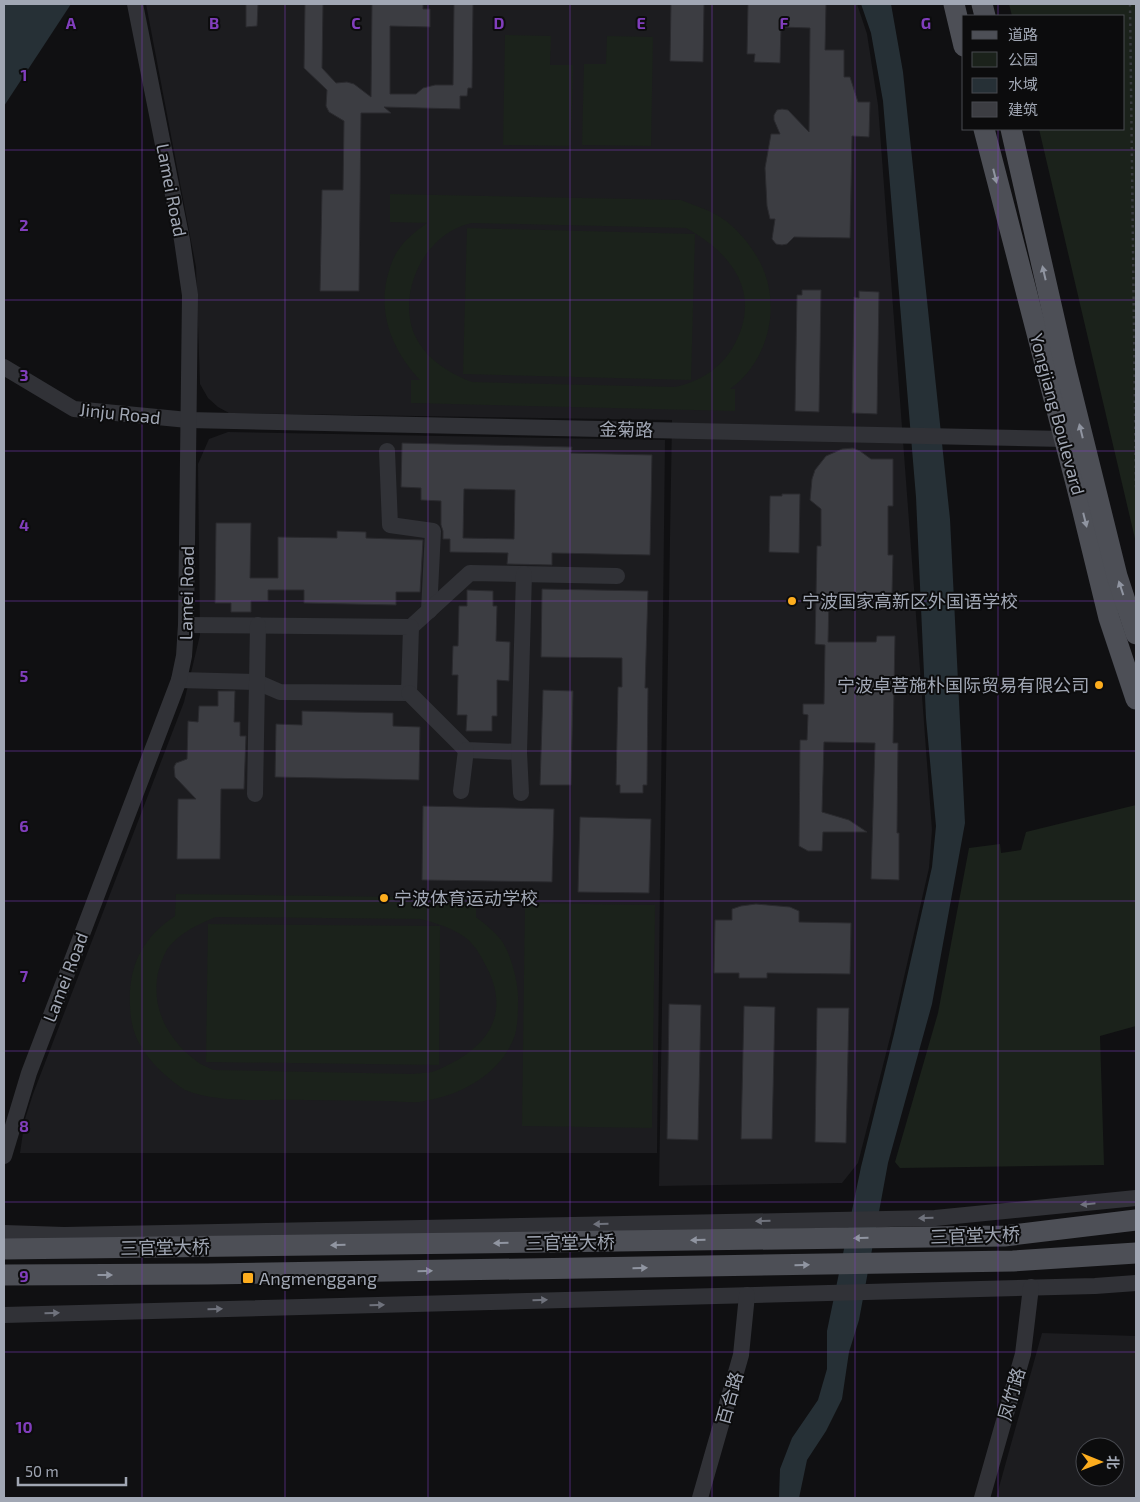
<svg xmlns="http://www.w3.org/2000/svg" width="1140" height="1502" font-family="'Exo 2','Noto Sans SC',sans-serif">
  <style>
    .built { fill: #1c1c1f; fill-rule: evenodd }
    .green { fill: #1b221b; fill-rule: evenodd }
    .water { fill: #263036 }
    .building { fill: #3c3d42; stroke: #2a2a2e; fill-rule: evenodd }
    .lines { fill: none; stroke-linecap: round; stroke-linejoin: round }
    .path { stroke: #37393e; stroke-width: 2.5; stroke-dasharray: 2.5 4; stroke-linecap: butt }
    .minor { stroke: #313237; stroke-width: 16 }
    .major { stroke: #4d4f56; stroke-width: 21 }
    .major-bridge { stroke: #4d4f56; stroke-width: 21 }
    .oneway { fill: #9095a1 }
    .oneway2 { fill: #6f727c }
    .grid { fill: none; stroke: #813ebd; stroke-width: 1; stroke-opacity: 0.55 }
    .poi-dot { fill: #fdad1e; stroke: #0c0c0d; stroke-width: 2 }
    .labels { text-anchor: middle; dominant-baseline: central; stroke-width: 4; stroke-linejoin: round; paint-order: stroke }
    .street-label { font-size: 18px; fill: #a1a7b4; stroke: #0c0c0d }
    .poi-label { font-size: 18px; fill: #a1a7b4; stroke: #0c0c0d; text-anchor: start }
    .grid-label { font-size: 16px; text-anchor: middle; font-weight: bold; fill: #813ebd; stroke: #0c0c0d; stroke-width: 4; stroke-linejoin: round; paint-order: stroke }
  </style>
  <rect width="100%" height="100%" fill="#101012"/>
  <g class="built">
    <path d="M146,4H857L867,34L878,105L932,830L929,868L891,1034L858,1163L842,1183L659,1186L672,420L229,413L218,407L208,398L200,384L196,267Z"/>
    <path d="M228,432L665,440L657,1153H20L25,1119L33,1094L184,702L200,635L198,464L209,439Z"/>
    <path d="M1042,1333L1136,1336V1498H996ZM1085,1447H1115V1477H1085Z"/>
  </g>
  <g class="green">
    <path d="M1009,4H1136V543L1039,129H1124V16H1012Z"/>
    <path d="M505,35L551,36L550,65H573L571,146L503,145Z"/>
    <path d="M607,36L653,37L651,146L582,145L584,64H606Z"/>
    <path d="M390,194L681,200C696,206 713,211 726,221C744,235 761,258 767,280C778,319 764,365 730,389H735V411L411,403V380H420C394,353 378,316 387,278C390,268 392,258 399,249C406,239 416,231 427,223L390,222ZM472,223L686,228C733,254 763,294 733,347C721,368 699,382 675,387L472,382C448,373 423,357 413,331C398,288 427,232 472,223Z"/>
    <path d="M467,228L695,234L691,380L463,374Z"/>
    <path d="M1136,805V1026L1100,1036L1104,1165L900,1168L895,1162L938,1013L969,848L1000,844L1001,853L1021,850L1026,832Z"/>
    <path d="M176,894L476,898V917C485,924 494,931 501,940C511,953 519,985 518,1001C518,1012 518,1024 515,1035C502,1073 462,1095 425,1101C414,1104 400,1101 388,1101C360,1101 332,1100 305,1100C269,1099 217,1104 185,1090C178,1086 170,1079 164,1074C142,1053 131,1036 130,1006C128,966 142,938 175,916ZM216,917L420,919C436,923 453,928 466,938C477,947 483,960 489,972C506,1010 493,1038 459,1059C450,1064 441,1069 432,1072C425,1073 419,1073 413,1074L214,1070C207,1067 199,1064 194,1059C167,1038 151,1007 158,973C160,965 164,954 168,948C180,933 198,924 216,917Z"/>
    <path d="M525,903L655,905L652,1128L522,1126Z"/>
    <path d="M208,924L440,926L439,1065L206,1062Z"/>
  </g>
  <g class="water">
    <path d="M4,4H71L4,106Z"/>
    <path d="M861,4H891L903,72L950,519L965,823L932,1004L888,1163L859,1320L849,1352L842,1399L826,1431L807,1460L799,1498H779L780,1469L792,1438L818,1400L827,1369V1331L861,1167L894,1034L932,867L936,826L926,718L916,497L883,101L871,33Z"/>
  </g>
  <g class="building">
    <path d="M246,4H258L257,26L246,27Z"/>
    <path d="M305,4H323L322,68L336,83L347,82L354,84L371,97L372,4H423V9H430V27L390,26V94H416L423,88L435,85H453L454,4H473L472,88H468L467,96H460V109L384,107L391,113H361L359,291H320L322,190H343L344,121L329,112L326,106L327,90L304,68Z"/>
    <path d="M671,4H704L703,62L670,61Z"/>
    <path d="M748,4H826L825,50H844V77H850L858,102H870L869,137L852,136L850,238L794,237L787,244L782,245L776,244L772,239L775,219H770L767,206L765,168L771,134H780L774,120V115L777,110L782,109L788,110L809,132L810,28L781,27L780,63L754,62L755,54H747Z"/>
    <path d="M802,290H821L819,412L795,411L797,295H802Z"/>
    <path d="M859,291L879,292L877,414L852,413L854,297L859,298Z"/>
    <path d="M402,443L572,447L571,453L652,455L650,555L552,553V565L507,564L508,553L450,552V539H443V531L441,525V501L421,500V488L401,487ZM464,489L515,490L514,539L463,538Z"/>
    <path d="M853,448L860,451L871,459H893V506H888V555H893L892,593H863V597H829L828,642H876L877,636H895L893,743H898L897,833H899V880L871,879L875,743L824,742L822,812L849,820L867,832H823L822,851H808L799,846L800,740H807L808,715L803,714V704H824L825,645L815,644L817,546H821V509L810,500L812,479L815,470L826,456L842,449Z"/>
    <path d="M782,494H800L799,553L769,552L770,496H782Z"/>
    <path d="M216,523H251L250,578H278V537L337,538V531L366,532V538L423,540L420,592H396V605L304,603V590H268V601H251V612H231V603H215Z"/>
    <path d="M542,589L648,591L645,688H648L647,785H643V793H620V785H616L618,687H622V658L541,657Z"/>
    <path d="M467,590L493,591V606H497L496,641L510,642L509,681L497,680V716H492V731H466L467,715H457L458,675H452L453,646H458L459,606H467Z"/>
    <path d="M543,690L573,691L571,785H540Z"/>
    <path d="M218,691H235L234,722H240V736H246L244,789H221L220,859H177L178,799H196L175,777L174,767L176,763L187,759L188,721L198,722L199,706H218Z"/>
    <path d="M302,711L393,713V726L420,727L419,780L275,777L276,724L302,725Z"/>
    <path d="M423,806L554,809L552,882L422,880Z"/>
    <path d="M580,817L651,819L649,893L578,892Z"/>
    <path d="M756,904L790,907L799,911V922L851,923L850,974L767,973V978H739V973H714L715,920H732V909L741,906Z"/>
    <path d="M669,1004L701,1005L698,1140L667,1139Z"/>
    <path d="M744,1006L775,1007L772,1139H741Z"/>
    <path d="M817,1008H849L846,1143L815,1142Z"/>
  </g>
  <g class="lines">
    <path class="path" d="M1130,4L1136,491"/>
    <g class="minor">
      <path d="M4,367L74,409L188,420L1065,439"/>
      <path d="M387,451L390,525L433,531L429,611"/>
      <path d="M411,627L470,573L617,576"/>
      <path d="M179,680L257,682L280,692L409,693L411,627L186,625"/>
      <path d="M409,693L466,750L519,752"/>
      <path d="M461,791L466,750"/>
      <path d="M521,793L519,752L524,574"/>
      <path d="M255,794L258,625"/>
      <path d="M4,1156L29,1073L179,680L184,656L186,625L190,295L182,240L135,4"/>
      <path d="M4,1233L64,1235L935,1218L1136,1198"/>
      <path d="M4,1315L1095,1286L1136,1283"/>
      <path d="M700,1498L741,1355L747,1295"/>
      <path d="M982,1498L1023,1354L1031,1287"/>
    </g>
    <g class="major">
      <path d="M954,4L964,46"/>
      <path d="M982,4L985,16"/>
      <path d="M984,129L1077,487L1109,618L1136,699"/>
      <path d="M1011,129L1065,366L1117,576L1136,634"/>
      <path d="M4,1249L1004,1236L1136,1220"/>
    </g>
    <path class="major-bridge" d="M4,1275L207,1274L1013,1261L1136,1253"/>
  </g>
  <defs><path id="oneway-solid" d="M-6-.8H1V-3.2L6.5 0L1 3.2V.8H-6Z" transform="scale(1.25)"/></defs>
  <g class="oneway">
    <use href="#oneway-solid" transform="translate(995 176) rotate(76)"/>
    <use href="#oneway-solid" transform="translate(1044 273) rotate(-103)"/>
    <use href="#oneway-solid" transform="translate(1081 431) rotate(-104)"/>
    <use href="#oneway-solid" transform="translate(1085 520) rotate(76)"/>
    <use href="#oneway-solid" transform="translate(1121 588) rotate(-108)"/>
    <use href="#oneway-solid" transform="translate(861 1238) rotate(179)"/>
    <use href="#oneway-solid" transform="translate(698 1240) rotate(179)"/>
    <use href="#oneway-solid" transform="translate(501 1243) rotate(179)"/>
    <use href="#oneway-solid" transform="translate(338 1245) rotate(179)"/>
    <use href="#oneway-solid" transform="translate(802 1265) rotate(-1)"/>
    <use href="#oneway-solid" transform="translate(640 1268) rotate(-1)"/>
    <use href="#oneway-solid" transform="translate(425 1271) rotate(-1)"/>
    <use href="#oneway-solid" transform="translate(105 1275)"/>
  </g>
  <g class="oneway2">
    <use href="#oneway-solid" transform="translate(1088 1204) rotate(174)"/>
    <use href="#oneway-solid" transform="translate(926 1218) rotate(179)"/>
    <use href="#oneway-solid" transform="translate(763 1221) rotate(179)"/>
    <use href="#oneway-solid" transform="translate(601 1224) rotate(179)"/>
    <use href="#oneway-solid" transform="translate(540 1300) rotate(-2)"/>
    <use href="#oneway-solid" transform="translate(377 1305) rotate(-2)"/>
    <use href="#oneway-solid" transform="translate(215 1309) rotate(-2)"/>
    <use href="#oneway-solid" transform="translate(52 1313) rotate(-2)"/>
  </g>
  <path class="grid" d="M142,4V1498M285,4V1498M428,4V1498M570,4V1498M712,4V1498M855,4V1498M998,4V16M998,129V1498M4,150H1136M4,300H1136M4,451H1136M4,601H1136M4,751H1136M4,901H1136M4,1051H1136M4,1202H1136M4,1352H1136"/>
  <g class="poi-dot">
    <circle cx="792" cy="601" r="5"/>
    <circle cx="1099" cy="685" r="5"/>
    <circle cx="384" cy="898" r="5"/>
    <rect x="242" y="1272" width="12" height="12" rx="2.5"/>
  </g>
  <g class="labels">
    <g class="street-label">
      <text transform="translate(172 190) rotate(79)">Lamei Road</text>
      <text transform="translate(120 413) rotate(6)">Jinju Road</text>
      <text transform="translate(1058 414) rotate(75)">Yongjiang Boulevard</text>
      <text transform="translate(626 429) rotate(1)">金菊路</text>
      <text transform="translate(186 593) rotate(-89)">Lamei Road</text>
      <text transform="translate(65 977) rotate(-69)">Lamei Road</text>
      <text transform="translate(975 1235) rotate(-2)">三官堂大桥</text>
      <text transform="translate(570 1242) rotate(-1)">三官堂大桥</text>
      <text transform="translate(165 1247) rotate(-1)">三官堂大桥</text>
      <text transform="translate(1011 1394) rotate(-74)">凤竹路</text>
      <text transform="translate(729 1398) rotate(-74)">百合路</text>
    </g>
    <g class="poi-label">
      <text x="802" y="601">宁波国家高新区外国语学校</text>
      <text x="1089" y="685" text-anchor="end">宁波卓菩施朴国际贸易有限公司</text>
      <text x="394" y="898">宁波体育运动学校</text>
      <text x="259" y="1278">Angmenggang</text>
    </g>
  </g>
  <g class="grid-label">
    <text x="71" y="29">A</text>
    <text x="214" y="29">B</text>
    <text x="356" y="29">C</text>
    <text x="499" y="29">D</text>
    <text x="641" y="29">E</text>
    <text x="784" y="29">F</text>
    <text x="926" y="29">G</text>
    <text x="24" y="81">1</text>
    <text x="24" y="231">2</text>
    <text x="24" y="381">3</text>
    <text x="24" y="531">4</text>
    <text x="24" y="682">5</text>
    <text x="24" y="832">6</text>
    <text x="24" y="982">7</text>
    <text x="24" y="1132">8</text>
    <text x="24" y="1282">9</text>
    <text x="24" y="1433">10</text>
  </g>
  <rect width="1140" height="1502" fill="none" stroke="#a1a7b4" stroke-width="10"/>
  <rect x="962" y="15" width="162" height="115" fill="#0c0c0d" stroke="#484a50"/>
  <rect x="972" y="31" width="25" height="8" fill="#4d4f56" stroke="#484a50"/>
  <text x="1008" y="40" font-size="15" fill="#a1a7b4">道路</text>
  <rect x="972" y="52" width="25" height="15" fill="#1b221b" stroke="#484a50"/>
  <text x="1008" y="65" font-size="15" fill="#a1a7b4">公园</text>
  <rect x="972" y="78" width="25" height="15" fill="#263036" stroke="#484a50"/>
  <text x="1008" y="90" font-size="15" fill="#a1a7b4">水域</text>
  <rect x="972" y="102" width="25" height="15" fill="#3c3d42" stroke="#484a50"/>
  <text x="1008" y="115" font-size="15" fill="#a1a7b4">建筑</text>
  <g transform="translate(1100 1462) rotate(91)"><circle r="24" fill="#0c0c0d" stroke="#484a50"/>
  <path d="M0-4L9 19L0 12L-9 19Z" fill="#fdad1e"/>
  <text y="-8" font-size="14" font-weight="bold" text-anchor="middle" fill="#a1a7b4">北</text>
  </g>
  <path d="M18 1477v8h108v-8" fill="none" stroke="#a1a7b4" stroke-width="2.5"/>
  <text x="25" y="1477" font-size="15" fill="#a1a7b4" stroke="#0c0c0d" stroke-width="4" paint-order="stroke">50 m</text>
</svg>
